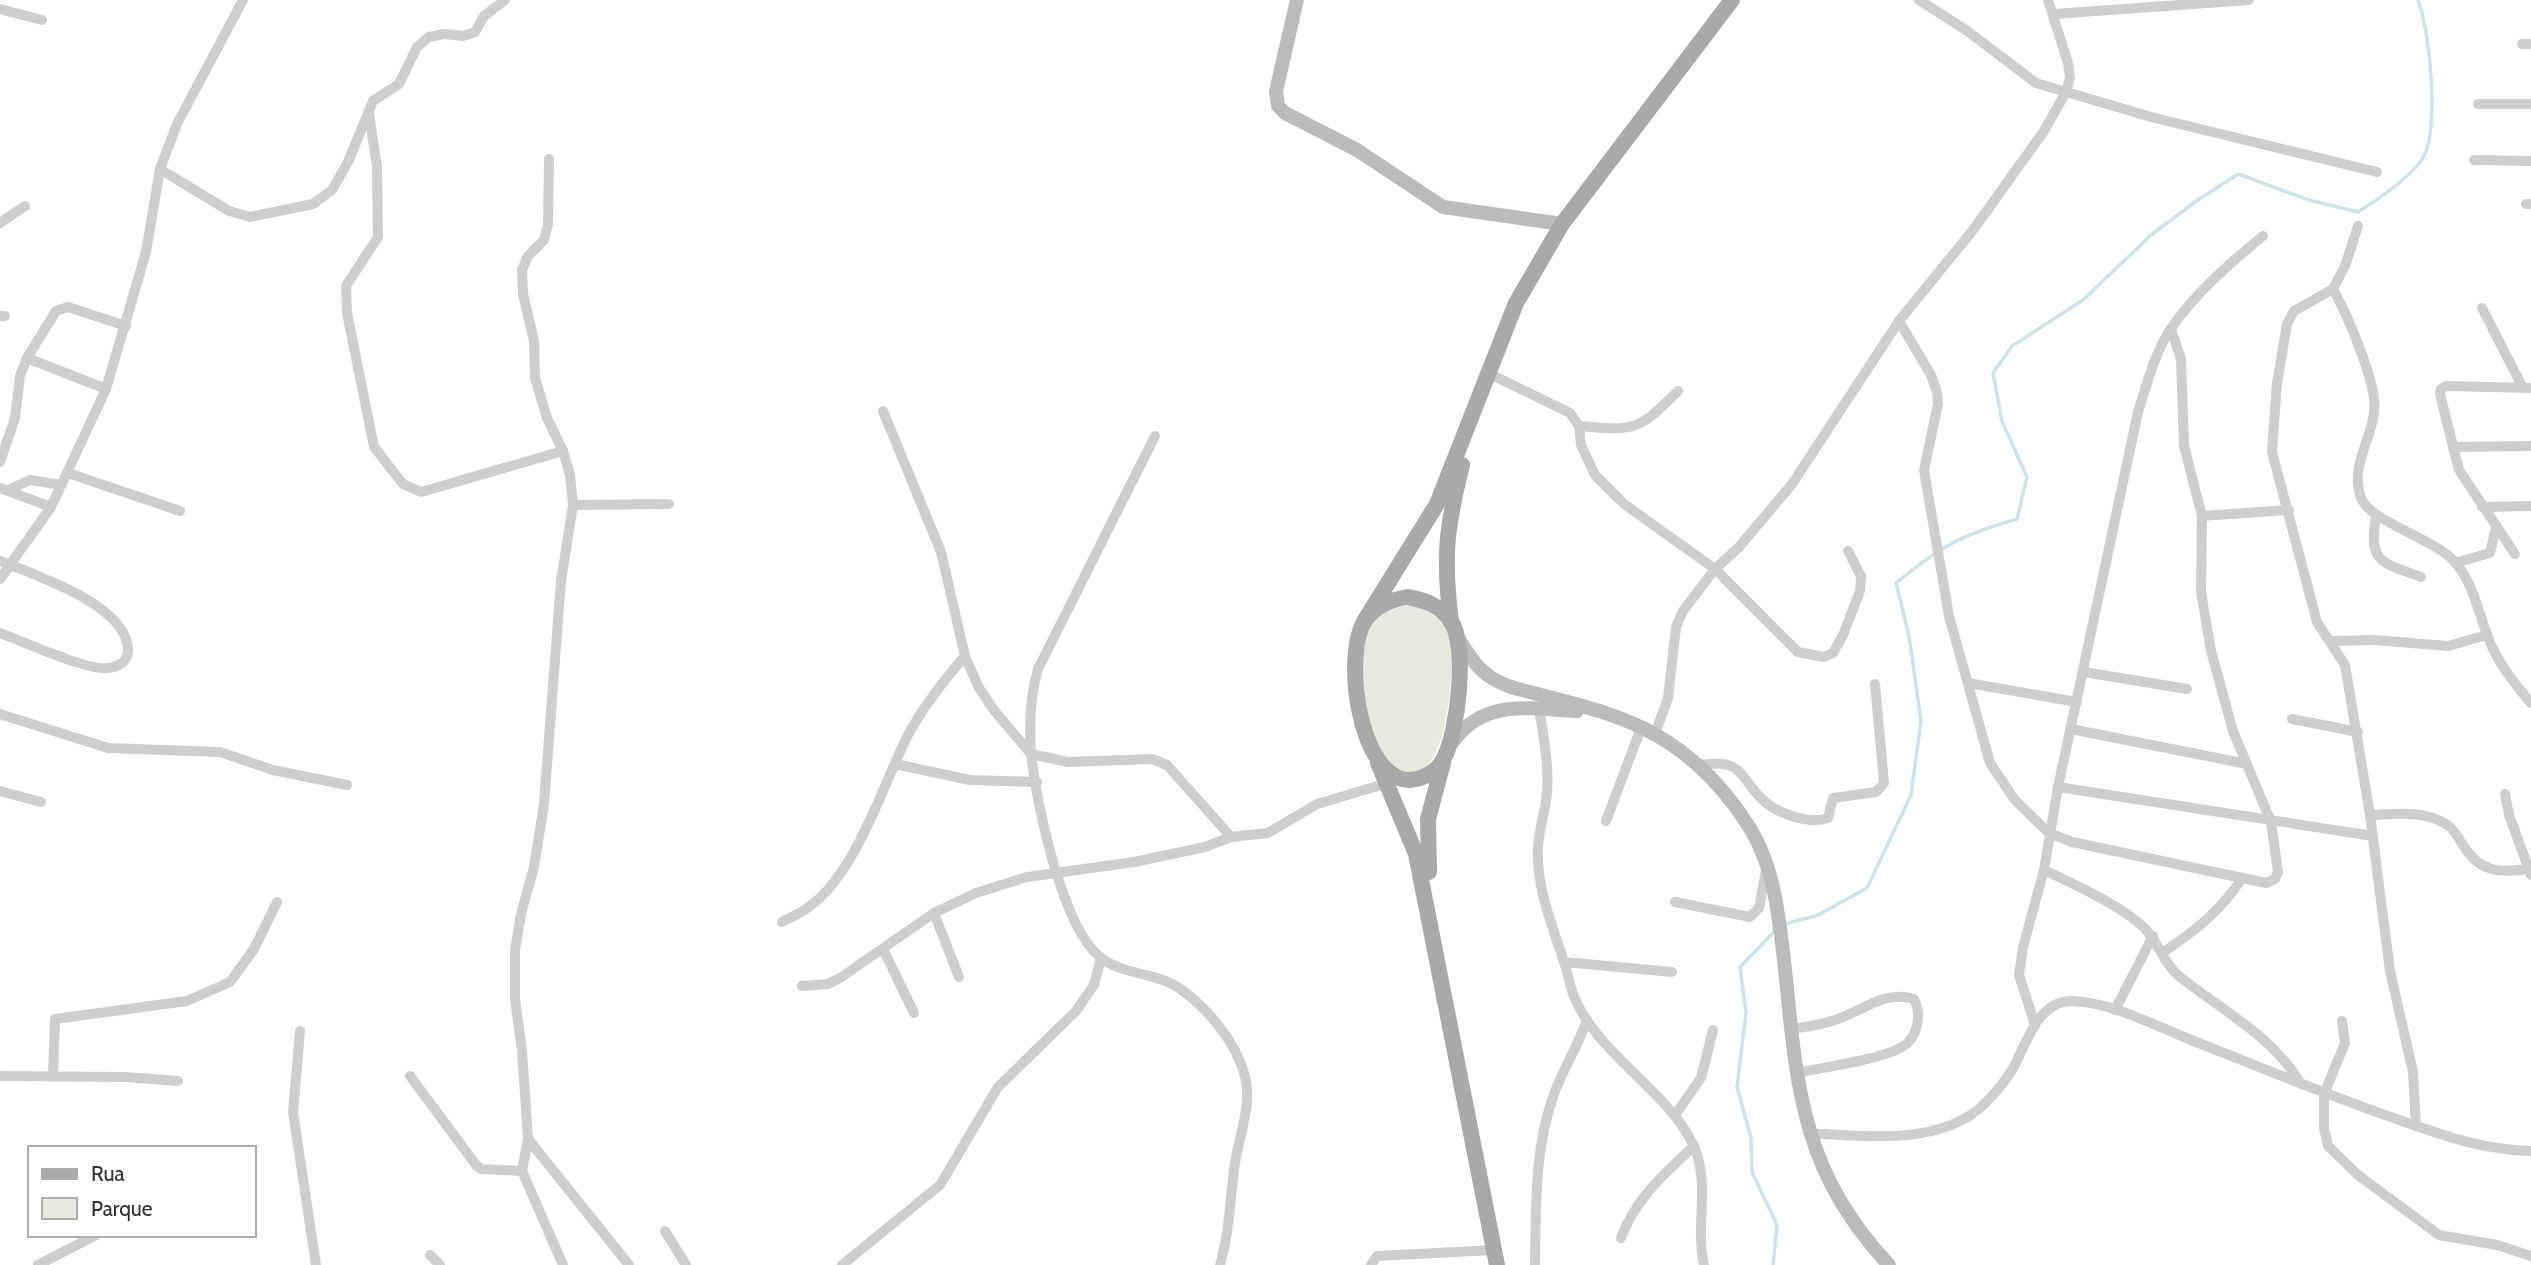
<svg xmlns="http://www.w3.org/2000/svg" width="2531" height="1265" font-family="Cabin,sans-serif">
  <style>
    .green { fill: #e6e9dd }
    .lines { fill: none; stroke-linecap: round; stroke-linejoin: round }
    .stream { stroke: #cbe3e9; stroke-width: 3.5 }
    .street { stroke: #cecece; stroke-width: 10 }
    .secondary { stroke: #bbb; stroke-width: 14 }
    .primary { stroke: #a9a9a9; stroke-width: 16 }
  </style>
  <rect width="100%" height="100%" fill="#fff"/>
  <path class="green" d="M1410,606C1424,609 1437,614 1445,627C1459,650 1448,742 1430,762C1426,768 1419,771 1412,772C1366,776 1351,651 1372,623C1381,611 1395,607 1410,606Z"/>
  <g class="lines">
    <g class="stream">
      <path d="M1785,924L1818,915L1867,888L1911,795L1921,721L1909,636L1896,583C1941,546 1961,535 2017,519L2027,477L2002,421L1993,373L2012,346L2083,300L2151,235L2195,202L2238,174L2309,200L2358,212C2376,201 2414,175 2424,156C2439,125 2430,31 2418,0"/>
      <path d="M1773,1265L1777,1225L1752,1172L1751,1138L1737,1087L1746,1012L1740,967L1776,930"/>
    </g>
    <g class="street">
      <path d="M1919,0L1966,30L2036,83L2151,117L2377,172"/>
      <path d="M0,9L42,20"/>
      <path d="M2054,14L2249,0"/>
      <path d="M2522,44H2531"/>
      <path d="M2478,104H2531"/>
      <path d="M369,113L377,167L378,237L346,286L347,313L374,447L403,484L421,492L563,451"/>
      <path d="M549,159L548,224L544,240L528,256L522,270L523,294L534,341L535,378L547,418L563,451L570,475L573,505L561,581L544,804L534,867L521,914L515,950V999L522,1051L528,1139L522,1171L563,1265"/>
      <path d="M2474,160L2531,161"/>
      <path d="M160,169L229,211L250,217L313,204L332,190L348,162L373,101L399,84L417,47L429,37L444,34L463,36L475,32L484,16L505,0"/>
      <path d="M2526,204H2531"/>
      <path d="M0,223L25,206"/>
      <path d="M2358,226L2345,266L2333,289L2294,311L2287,324L2277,383L2272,452L2317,622L2345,665L2370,815L2390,971L2413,1072L2416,1126"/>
      <path d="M2333,289C2347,314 2371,371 2374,399C2378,434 2348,462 2361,498C2369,521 2434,538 2456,563C2476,587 2480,623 2494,651C2504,671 2517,687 2531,703"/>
      <path d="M2482,308L2523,388"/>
      <path d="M0,316H5"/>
      <path d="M1899,321L1931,375L1937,392L1938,404L1924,470L1949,616L1990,763L2015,800L2049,833L2072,842L2266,883L2275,879L2278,872L2271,822L2233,731L2211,651L2201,592L2202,516L2184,446L2181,359L2171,329"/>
      <path d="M27,358L106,389"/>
      <path d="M1488,373L1570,413L1579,426L1581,445L1595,475L1624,504L1715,569L1798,652L1824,657L1833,653L1843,635L1860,591L1861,576L1848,551"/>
      <path d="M883,411L941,552L965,656L978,686L993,709L1031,754L1068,762L1152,759L1167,765L1231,837"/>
      <path d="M1579,426C1635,431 1638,431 1678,391"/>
      <path d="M1155,436L1038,669C1030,696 1029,725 1031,753C1036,802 1062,927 1100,957C1122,975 1155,972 1179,988C1207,1007 1236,1042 1245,1076C1253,1105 1237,1141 1234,1170C1230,1203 1229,1233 1220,1265"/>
      <path d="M2453,447L2531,446"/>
      <path d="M0,462L15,418L20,376L27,358L56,311L68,307L126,326"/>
      <path d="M68,473L180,511"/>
      <path d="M0,488L51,507"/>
      <path d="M8,490L30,480L62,485"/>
      <path d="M573,505L669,504"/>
      <path d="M2482,507L2531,506"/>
      <path d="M2202,516L2289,510"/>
      <path d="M2376,516C2368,563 2381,562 2421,577"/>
      <path d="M2515,554L2459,470L2440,394L2441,389L2446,386L2531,388"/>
      <path d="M0,561C36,575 126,605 128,649C129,661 119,667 108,668C87,671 22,641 0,633"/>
      <path d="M2455,563L2490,553L2496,527"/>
      <path d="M0,579L51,507L106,389L146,252L160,169L177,124L243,0"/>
      <path d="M2330,641L2375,640L2448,646L2487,635"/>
      <path d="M2084,672L2187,689"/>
      <path d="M1968,683L2077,702"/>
      <path d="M1539,709C1544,737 1549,767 1547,794C1545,812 1539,829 1538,847C1536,888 1553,927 1565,965C1569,977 1570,990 1576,1001C1602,1058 1673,1095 1695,1149C1710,1187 1695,1226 1704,1265"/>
      <path d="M0,714L108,748L220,752L273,770L347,785"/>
      <path d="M2292,719L2358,732"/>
      <path d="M2071,729L2247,764"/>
      <path d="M1655,734L1668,698L1676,627L1683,611L1715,569L1739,547L1792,484L1899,321L1973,230L2044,131L2066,92L2070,78L2068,63L2048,0"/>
      <path d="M895,764L970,780L1037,782"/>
      <path d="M1698,765C1709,764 1726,761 1736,769C1745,776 1752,790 1761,798C1775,813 1808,825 1828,818L1833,798L1876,792L1884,783L1875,684"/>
      <path d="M2058,787L2373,836"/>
      <path d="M0,791L41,802"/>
      <path d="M2505,794L2509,815L2531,875"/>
      <path d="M2370,815C2396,814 2423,810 2446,824C2454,829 2458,837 2463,845C2480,873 2500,873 2529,869"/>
      <path d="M1606,821L1641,728"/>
      <path d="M2044,870C2072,883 2119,905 2141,925C2158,939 2162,962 2179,976C2222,1011 2272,1035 2301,1084"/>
      <path d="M1675,902L1750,917L1759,908L1766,870"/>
      <path d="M934,913L959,977"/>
      <path d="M782,922C791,917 802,913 810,906C855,874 882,788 906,739C921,709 943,682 965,656"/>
      <path d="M883,949L914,1013"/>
      <path d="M2162,953C2194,932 2219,912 2241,880"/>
      <path d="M1564,962L1672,972"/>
      <path d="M802,986L828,984L840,978L934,913L976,893L1027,877L1134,862L1205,847L1231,837L1268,833L1317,804L1388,783"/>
      <path d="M2115,1010L2153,936"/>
      <path d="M2342,1021L2345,1043L2324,1094V1128L2328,1146L2358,1175L2439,1235L2497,1245L2531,1256"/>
      <path d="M2035,1025L2019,975L2023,947L2044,870L2058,787L2138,412C2147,384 2154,355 2170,330C2194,294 2230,263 2263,236"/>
      <path d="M1791,1029C1805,1027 1821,1025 1835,1020C1863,1011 1884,990 1914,999C1922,1014 1918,1038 1902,1047C1879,1060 1825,1067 1797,1073"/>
      <path d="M300,1031L293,1112L316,1265"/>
      <path d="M0,1076L126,1077L178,1081"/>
      <path d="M53,1076L55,1019L187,1001L230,982L254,949L277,902"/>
      <path d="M410,1076L476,1165L481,1169L522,1171"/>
      <path d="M1675,1115L1701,1078L1713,1030"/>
      <path d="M1808,1133C1859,1136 1924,1144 1969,1116C1985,1106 2002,1086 2012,1070C2026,1046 2037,1001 2071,1001C2111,1002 2154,1025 2191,1040C2257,1066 2322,1093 2388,1116C2437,1133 2479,1150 2531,1151"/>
      <path d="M528,1139L629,1265"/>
      <path d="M665,1231L686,1265"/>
      <path d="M1621,1238C1635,1199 1664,1174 1694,1146"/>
      <path d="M430,1255L440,1265"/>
      <path d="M38,1265L96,1235"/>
      <path d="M842,1265L940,1185L998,1087L1076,1011L1094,985L1101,958"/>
      <path d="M1371,1265L1377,1256L1494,1250"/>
      <path d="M1535,1265C1536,1208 1534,1149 1554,1094C1563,1069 1578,1046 1587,1020"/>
    </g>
    <g class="secondary">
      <path d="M1297,0L1276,91L1278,106L1285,113L1357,150L1443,207L1562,224"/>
      <path d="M1458,638C1468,653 1476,668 1492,678C1507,688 1524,690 1541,695C1579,705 1622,715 1656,735C1693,756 1723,787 1746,822C1775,865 1779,918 1785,969C1797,1089 1802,1172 1889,1265"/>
      <path d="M1452,743C1483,698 1529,709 1577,711"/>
    </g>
    <g class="primary">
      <path d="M1407,597C1425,600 1442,606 1452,623C1467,650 1458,731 1444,758C1438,771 1424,779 1410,780C1358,780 1342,651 1366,619C1377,605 1391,600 1407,597Z"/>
      <path d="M1365,620L1437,504L1516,303L1562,224L1732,0"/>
      <path d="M1451,622C1443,557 1446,529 1462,465"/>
      <path d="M1378,763L1416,854L1497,1265"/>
      <path d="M1429,872L1428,819L1443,763"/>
    </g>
  </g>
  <rect x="28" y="1146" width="228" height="91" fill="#ffffff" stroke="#adadad" stroke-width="2"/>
  <rect x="42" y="1169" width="35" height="10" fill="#a9a9a9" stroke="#adadad" stroke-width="2"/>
  <text x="91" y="1181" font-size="21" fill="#313131">Rua</text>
  <rect x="42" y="1198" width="35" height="21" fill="#e6e9dd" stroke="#adadad" stroke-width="2"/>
  <text x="91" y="1216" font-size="21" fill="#313131">Parque</text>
</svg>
